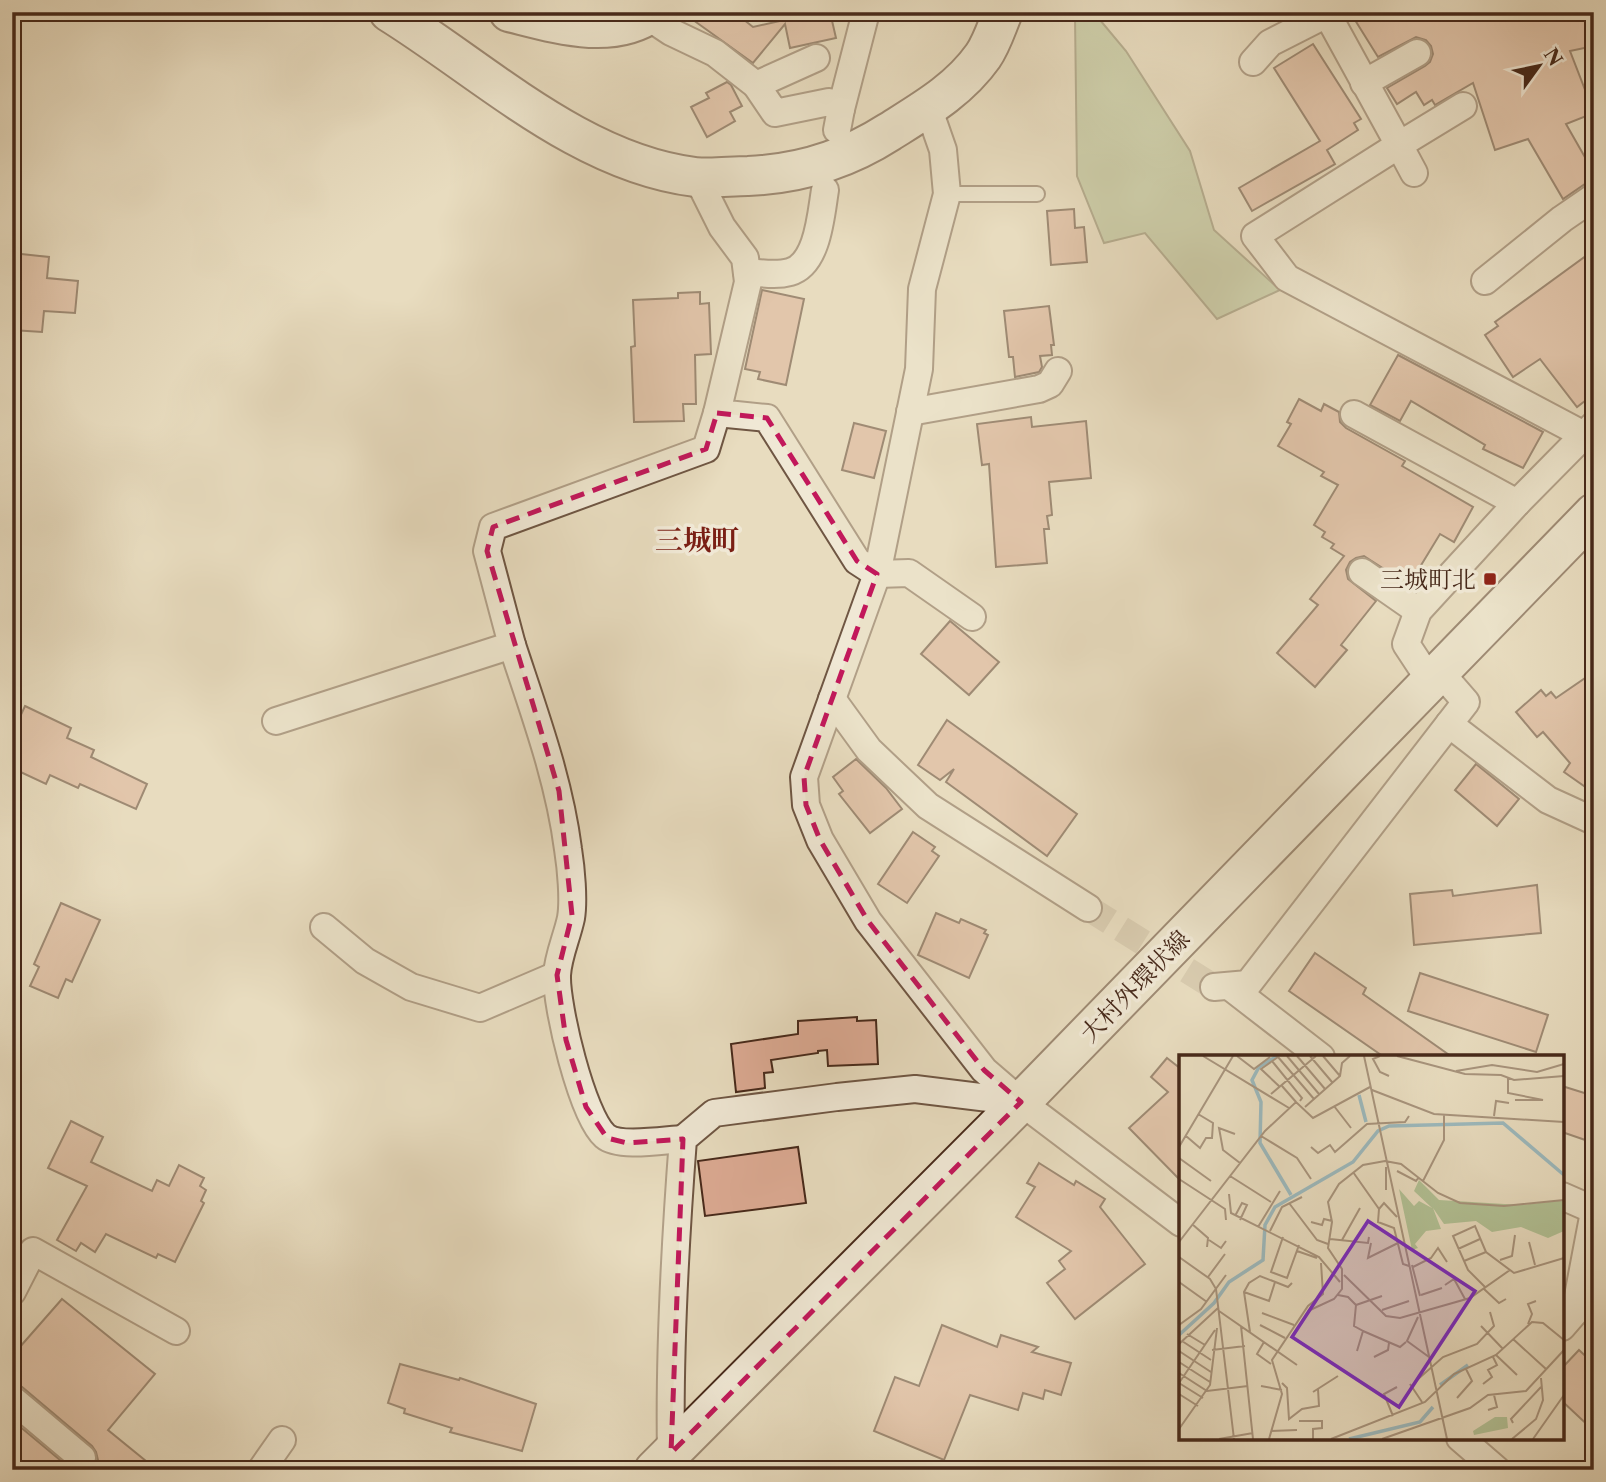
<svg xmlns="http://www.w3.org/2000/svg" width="1606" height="1482" font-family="'Libre Caslon Text','Noto Serif JP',serif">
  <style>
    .green { fill: #b2c195; stroke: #7c7558; stroke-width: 2 }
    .building { fill: #dcaa93; stroke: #47291a; stroke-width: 2 }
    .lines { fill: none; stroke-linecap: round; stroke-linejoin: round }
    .street-tunnel { stroke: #c8b89e; stroke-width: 26; stroke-dasharray: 26 13; stroke-linecap: butt }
    .lane-casing { stroke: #6f5643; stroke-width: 18 }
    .street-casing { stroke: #6f5643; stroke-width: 30 }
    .secondary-casing { stroke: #47291a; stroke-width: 42 }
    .lane { stroke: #f0e8d5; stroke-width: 14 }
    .street { stroke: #f0e8d5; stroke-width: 26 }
    .secondary { stroke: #f0e8d5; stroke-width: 38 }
    .marked { fill: none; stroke: #c2185b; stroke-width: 5; stroke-dasharray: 14 9; stroke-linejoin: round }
    .poi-dot { fill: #8f2418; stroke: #f0e8d5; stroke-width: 2.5 }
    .labels { text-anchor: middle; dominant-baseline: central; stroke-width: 7; stroke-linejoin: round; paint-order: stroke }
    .poi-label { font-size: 24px; fill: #47291a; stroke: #f0e8d5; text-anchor: end }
    .street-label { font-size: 24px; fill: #47291a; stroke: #f0e8d5 }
    .quarter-label { font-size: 28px; font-weight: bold; fill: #7a1f14; stroke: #f0e8d5 }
    .inset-river { fill: none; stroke: #9cb9bd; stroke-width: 3.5 }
    .inset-road { fill: none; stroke: #a8947d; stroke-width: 2 }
    .view { fill: #7b2cbf; fill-opacity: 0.15; stroke: #7b2cbf; stroke-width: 3.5 }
    .inset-edge { fill: none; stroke: #47291a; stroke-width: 3.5 }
  </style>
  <rect width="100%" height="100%" fill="#e8dcbf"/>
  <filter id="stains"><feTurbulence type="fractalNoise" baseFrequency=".00286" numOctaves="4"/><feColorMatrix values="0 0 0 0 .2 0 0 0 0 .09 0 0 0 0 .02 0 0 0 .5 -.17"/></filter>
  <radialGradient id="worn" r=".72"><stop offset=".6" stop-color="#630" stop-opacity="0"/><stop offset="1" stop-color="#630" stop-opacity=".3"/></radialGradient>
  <path class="green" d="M1095,14L1126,51L1190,151L1214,230L1280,290L1217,319L1145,233L1104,243L1077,176L1075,16Z"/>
  <g class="building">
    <path d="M682,12H734L753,27L820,12H830L836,38L790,48L785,24L753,63Z"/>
    <path d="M1350,12H1594V46L1570,51L1594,113L1566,124L1594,173V181L1585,184L1563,199L1528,139L1495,150L1473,83L1435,105L1432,100L1424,105L1416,92L1397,104L1387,88L1425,66L1430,62L1433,54L1431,46L1426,40L1416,37L1378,57Z"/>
    <path d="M1313,44L1361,119L1354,123L1358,130L1327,150L1335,164L1252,211L1239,188L1320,141L1274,68Z"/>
    <path d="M727,82L731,85L742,106L730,112L735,121L707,137L691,107L709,98L706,93Z"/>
    <path d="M1074,209L1075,228L1084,227L1087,262L1051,265L1047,211Z"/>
    <path d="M1594,250V394L1577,407L1540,359L1513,377L1485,335L1498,326L1495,322Z"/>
    <path d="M12,253L49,257L47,278L78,281L75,313L44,311L42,332L12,330Z"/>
    <path d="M762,290L804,299L786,385L758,379L760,372L745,369Z"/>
    <path d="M700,292V304L709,303L711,354L695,355L696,404H683L684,421L634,422L631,347L635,346L633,300L678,298V293Z"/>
    <path d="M1049,306L1054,345H1051L1052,355L1040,356L1042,367L1039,372L1015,377L1013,357H1009L1004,311Z"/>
    <path d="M1398,355L1543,432L1523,468L1483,449L1485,445L1411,401L1400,421L1370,405Z"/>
    <path d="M1299,399L1321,411L1324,404L1339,412L1340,422L1346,428L1405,461L1402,466L1473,507L1454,542L1440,534L1412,580L1398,571L1395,576L1364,556L1356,558L1350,562L1346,570L1348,579L1376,601L1341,645L1347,650L1315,687L1277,653L1318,605L1310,599L1344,556L1331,548L1334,544L1322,537L1325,532L1314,525L1338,485L1321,476L1324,472L1278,446L1291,424L1287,422Z"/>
    <path d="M1031,417L1032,427L1086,421L1091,478L1049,482L1052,515L1047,516L1049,529H1044L1047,563L996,567L989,464L982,465L977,424Z"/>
    <path d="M854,423L886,431L874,478L842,470Z"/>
    <path d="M950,621L999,662L969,695L921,654Z"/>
    <path d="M1594,672V793L1564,772L1570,763L1543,732L1537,737L1516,712L1541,690L1546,696L1551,692L1556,698Z"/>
    <path d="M25,706L71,728L67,738L94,750L91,757L147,784L136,809L80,784L78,788L50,775L46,784L12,768V713L20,717Z"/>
    <path d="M947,720L1077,814L1047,856L946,782L954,769L940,780L918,765Z"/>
    <path d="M856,759L886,788L902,809L870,833L839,794L843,791L833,777Z"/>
    <path d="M1476,764L1519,799L1497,826L1455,790Z"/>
    <path d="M913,832L935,847L932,851L939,856L907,903L878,884Z"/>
    <path d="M1537,885L1541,933L1414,945L1410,894L1452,890L1453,896Z"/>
    <path d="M61,903L100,920L72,982L66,979L58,998L30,986L39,967L34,964Z"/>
    <path d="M936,913L959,923L961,919L986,930L984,933L988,935L969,978L918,955Z"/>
    <path d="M1315,953L1366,988L1363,994L1452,1057H1384L1289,991Z"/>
    <path d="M1420,973L1548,1015L1536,1052L1408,1011Z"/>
    <path d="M857,1017V1021L876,1020L878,1064L828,1066L827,1050L818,1051V1053L771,1060L773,1072L764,1073L765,1088L736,1092L731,1044L798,1034V1021Z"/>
    <path d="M1167,1058L1181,1069V1181L1129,1128L1168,1092L1151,1077Z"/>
    <path d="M1562,1086L1594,1096V1143L1562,1132Z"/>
    <path d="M71,1121L103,1137L91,1162L152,1191L157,1180L169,1186L179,1165L204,1178L200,1186L206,1190L201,1201L204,1203L175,1262L158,1254L156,1258L106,1234L95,1252L81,1243L76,1251L57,1240L87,1186L48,1168Z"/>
    <path d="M798,1147L806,1203L705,1216L698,1161Z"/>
    <path d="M1039,1163L1074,1185L1076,1181L1105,1199L1100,1207L1145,1264L1075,1319L1047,1283L1065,1269L1059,1261L1071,1251L1016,1217L1035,1187L1027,1183Z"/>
    <path d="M62,1299L155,1374L108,1430L157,1470H92L98,1460L96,1452L92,1446L22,1387L12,1384V1356Z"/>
    <path d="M942,1325L997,1347L1001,1335L1038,1347L1032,1352L1071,1363L1061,1395L1045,1390L1043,1399L1023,1393L1018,1410L970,1395L944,1460L874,1431L895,1377L919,1386Z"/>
    <path d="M1579,1350L1594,1364V1431L1562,1401V1368Z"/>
    <path d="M400,1364L459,1380L460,1378L536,1404L522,1451L450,1432L452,1428L404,1413L405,1409L388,1403Z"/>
    <path d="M12,1420L72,1470H12Z"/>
  </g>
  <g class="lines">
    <path class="street-tunnel" d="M1088,908L1214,987"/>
    <g class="lane-casing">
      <path id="lane" d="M947,194H1037"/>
    </g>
    <g class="street-casing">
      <g id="street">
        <path d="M1326,12L1399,145L1463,106"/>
        <path d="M647,16L671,32L715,53L756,85L816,58"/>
        <path d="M1253,62L1270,43L1327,14"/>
        <path d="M1364,83L1417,53"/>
        <path d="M756,85L775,113L829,102L841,109L837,130"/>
        <path d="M928,107L943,150L947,194L922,289L919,369L877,574L804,777L806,805L820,840L868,921L984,1070L1021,1102L1181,1223"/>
        <path d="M841,109L866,12"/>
        <path d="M1414,173L1399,145L1255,236L1287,278L1584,435"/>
        <path d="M697,177L722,227L745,258L748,282L717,413L767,418L857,561L877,574L909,573L972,617"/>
        <path d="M747,272C761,273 776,276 790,272C818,264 821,214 825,190"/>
        <path d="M1485,281L1562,219L1594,197"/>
        <path d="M910,412L1039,389L1050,384L1058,371"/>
        <path d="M1354,414L1517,503"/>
        <path d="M1362,572L1418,611"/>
        <path d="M512,645C534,712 559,779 568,849C571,868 574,900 571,918C567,937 558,956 557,975C556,1006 582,1116 605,1136C619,1148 664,1140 683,1139"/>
        <path d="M1431,682L1406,644L1418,611L1517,503L1594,425"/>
        <path d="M832,699L869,750L928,806L1088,908"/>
        <path d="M276,721L512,645L487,551L493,527L706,449L717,413"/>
        <path d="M1449,724L1548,800L1594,821"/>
        <path d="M324,927L365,961L411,987L480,1008L557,975"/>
        <path d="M1229,986L1321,1057"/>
        <path d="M1214,987L1248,984L1466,702L1440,672"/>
        <path d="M1562,1196L1594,1210"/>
        <path d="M12,1292L33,1251L176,1331"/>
        <path d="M1562,1327L1575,1312L1594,1212"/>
        <path d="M12,1399L82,1458"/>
        <path d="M1460,1438L1497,1470"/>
        <path d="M671,1453C669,1348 675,1244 683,1139L714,1113L837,1097L915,1089L1021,1102"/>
        <path d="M261,1470L282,1440"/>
      </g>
    </g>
    <g class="secondary-casing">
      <g id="secondary">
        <path d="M389,12C484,71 580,163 695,177C712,179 731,176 748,176C798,174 847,159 889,132C924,110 959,90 983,56C992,43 997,26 1003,12"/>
        <path d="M509,12C554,23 612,42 653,12"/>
        <path d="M654,1470L1021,1102L1594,513"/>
      </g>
    </g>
    <use href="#lane" class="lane"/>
    <use href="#street" class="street"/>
    <use href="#secondary" class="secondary"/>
  </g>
  <path d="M0 0H1606V1482H0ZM717,413L767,418L857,561L877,574L804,777L806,805L820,840L868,921L984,1070L1021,1102L671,1453L683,1139L627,1143L607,1138L586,1107L566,1040L557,975L572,915L559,791L487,551L493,527L706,449Z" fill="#e8dcbf" fill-opacity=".55" fill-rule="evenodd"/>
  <path class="marked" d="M717,413L767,418L857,561L877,574L804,777L806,805L820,840L868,921L984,1070L1021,1102L671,1453L683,1139L627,1143L607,1138L586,1107L566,1040L557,975L572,915L559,791L487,551L493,527L706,449Z"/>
  <rect class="poi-dot" x="1483" y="572" width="14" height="14" rx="3.5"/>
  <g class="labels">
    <g class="poi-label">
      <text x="1476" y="579">三城町北</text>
    </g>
    <g class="street-label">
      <text transform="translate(1135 986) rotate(-46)">大村外環状線</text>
    </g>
    <g class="quarter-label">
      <text x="697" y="540">三城町</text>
    </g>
  </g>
  <g transform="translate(1179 1055)">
    <rect width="385" height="385" fill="#e8dcbf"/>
    <path d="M240,125L260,145L342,150L385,145V176L369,183L342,172L313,177L297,166L265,169L254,153L262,174L247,176L236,189L239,193L233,195L220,134L235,151L240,146L253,153L235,136ZM316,362H328L329,373L295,380L294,376Z" fill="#b2c195"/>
    <path class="inset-river" d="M98,1L80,12L73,25L82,47L81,88L112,140M180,40L187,67M0,280L35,248L50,227L84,205L86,170L96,152L174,107L199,76L210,71L324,68L385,120M261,330L289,310M170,384L241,367L254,352"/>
    <path class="inset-road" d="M24,1L110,53M58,1L75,14L91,2M108,1L140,39M118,1L146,34M131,1L153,27M144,1L161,21M185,1L268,384M201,1L194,4L201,17L210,21M218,1L286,19L322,20L335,25L385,21M99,2L135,44M99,2L82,14L101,32M93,6L123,43L121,46M277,16L313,10L358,17L385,9M329,23V38L364,45H336M103,31L117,47M193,35L255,59L385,67M92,39L137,1M155,51L172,73M126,52L161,21L163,8L171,1M315,61L317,46L330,48M56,79L40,73L44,95L61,108M7,81L21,93L27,83H33L34,68L19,59M82,81L118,103L132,124M0,92L54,1M132,92L139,98L151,90L156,97L188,69L226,67L230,61M0,103L32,126M218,116L237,126L240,122M174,117L200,154L199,167L215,173L224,209L230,211M51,121L92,147M0,124L46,154L47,165M244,126L265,85V60M207,135V112M50,139L52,158L140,202L161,227M110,148L138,185L149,189M200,154L205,148L218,162M56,161L63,148L68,150L61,165M132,167L143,170L145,164L153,166M13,169L29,183L28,192M79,172L101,136M91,176L103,152L123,142M104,182L92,217L108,223L120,190M151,184L189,188L190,182M30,185L42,193L47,186M163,185L181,153M0,187L86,76L117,47L134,63L191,32M350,187L356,210M192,188L189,203L219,188M279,194L301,184M118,196L138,203M0,202L31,224L37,234L55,384M321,205L333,201L336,180M285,206L307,197M233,210L241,241M234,212L252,203L259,193L268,207M165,220L207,261L221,263L291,243L331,215M29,222L46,199M0,227L28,247M266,230L275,224L286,244M307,233L289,215L274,181L296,171L307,197L335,218L385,203M305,234L320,248L327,244M65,237L90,246L96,227M159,240L169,242L177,250L203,241M242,240L263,233M177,250L175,271L184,276L178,296M203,255L230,246M40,256L118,310M129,256L155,244L163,234V214L149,193L153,167L149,147L160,129L184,110L206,106L222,109L259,138L281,148L325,151L385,145M83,258L115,270M239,262L228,286L250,302M349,269L353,259L349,249L357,246M0,270L22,254L47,220M81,270L106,283M62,271L74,384M302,271L324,294M184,276L221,292L227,287M71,277L65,237L70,228L81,221L109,232L113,228M8,279L26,290M334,284L367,314M3,286L32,305M85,287L78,299L92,309M0,289L39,253M33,295L66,291M0,296L32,317M317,300L338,320M195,302L209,295L210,288M0,307L31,327M0,318L28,336L69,331M238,325L264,302L298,289L315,271L311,257M0,328L36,275M0,328L24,343M103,328L108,333L110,364L123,354L140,351L139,334M231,329L243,347M304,329L313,322L309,315L318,310L314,302M82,331L103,335M134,337L159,321M0,339L19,351M278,343L293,326L287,314M309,355L318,352L315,340M214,361L205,339L218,332M120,366H143V373L134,374V384M334,368L332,364L362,332M0,374L31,330L38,273M92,376L118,375M40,384L74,378M90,384L103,339L93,305L129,251L144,239L142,208M152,384L246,347L275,319L317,300L353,267L364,268L385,285M203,384L291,353L309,340L347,336L385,295M333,384L357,364L364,345L362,323M354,384L385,340"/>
    <path class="view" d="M189,166L296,236L220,352L113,282Z"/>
    <rect width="385" height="385" class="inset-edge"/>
  </g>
  <rect width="1606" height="1482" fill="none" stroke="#e8dcbf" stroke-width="42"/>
  <rect x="14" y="14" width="1578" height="1454" fill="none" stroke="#47291a" stroke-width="3.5"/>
  <rect x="21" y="21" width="1564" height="1440" fill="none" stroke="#47291a" stroke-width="2"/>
  <g transform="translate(1539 66) rotate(57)" stroke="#f0e8d5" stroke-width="5" paint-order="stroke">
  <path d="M0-5L12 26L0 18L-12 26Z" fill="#47291a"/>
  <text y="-10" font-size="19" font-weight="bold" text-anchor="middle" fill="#47291a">N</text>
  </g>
  <rect width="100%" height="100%" filter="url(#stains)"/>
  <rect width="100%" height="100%" fill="url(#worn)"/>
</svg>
